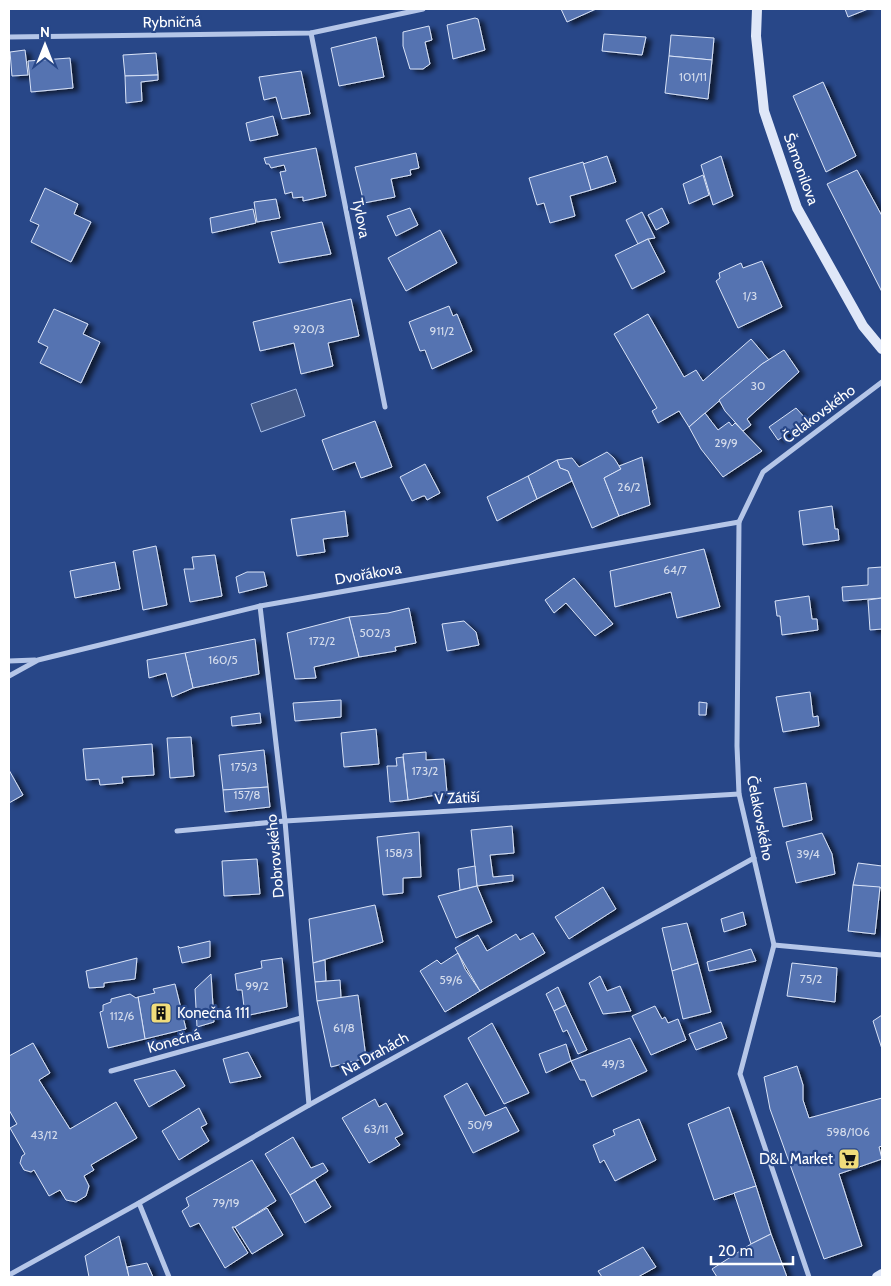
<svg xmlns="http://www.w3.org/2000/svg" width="891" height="1286" font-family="Cabin,sans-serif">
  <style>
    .water { fill: #445a89; stroke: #aac0e9 }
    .building { fill: #5573b1; stroke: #d9e3f7; filter: url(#shadow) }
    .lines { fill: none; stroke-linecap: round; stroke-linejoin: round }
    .street { stroke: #b5c6e8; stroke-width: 5 }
    .secondary { stroke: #dfe7f8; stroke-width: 10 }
    .labels { text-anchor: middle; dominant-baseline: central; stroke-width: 4.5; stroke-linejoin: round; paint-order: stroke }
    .number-label { font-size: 12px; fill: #d4dcec }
    .street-label { font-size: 15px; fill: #fff; stroke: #284788 }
    .poi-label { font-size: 15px; fill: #fff; stroke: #284788; text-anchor: start }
  </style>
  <defs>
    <filter id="shadow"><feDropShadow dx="5.5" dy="3" stdDeviation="2.5" flood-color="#0009"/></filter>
  </defs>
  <rect width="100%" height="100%" fill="#284788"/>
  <path class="water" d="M296,389L305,416L261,432L251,404Z"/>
  <g class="building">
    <path d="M561,9H596L567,22Z"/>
    <path d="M845,9H868L848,17Z"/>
    <path d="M475,18L478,19L485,50L453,59L447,25Z"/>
    <path d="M429,26L432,40L425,42L430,64L423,69H410L403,46V32Z"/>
    <path d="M604,34L646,37L642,55L602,51Z"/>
    <path d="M671,35L714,38L712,60L669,56Z"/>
    <path d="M376,37L384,77L339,86L331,48Z"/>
    <path d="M25,50L28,75L12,76L10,52Z"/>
    <path d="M156,53L158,75L125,76L123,55Z"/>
    <path d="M669,56L712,60L708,99L665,93Z"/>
    <path d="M70,58L73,88L31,92L28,61Z"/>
    <path d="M301,71L310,114L282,119L276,97L264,100L259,77Z"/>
    <path d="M158,75V80L141,82L142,101L126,103L125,76Z"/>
    <path d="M823,82L856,156L826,172L793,96Z"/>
    <path d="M273,116L278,135L250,141L246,123Z"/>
    <path d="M316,148L326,196L303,201V197L293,198L292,192L285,194L280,172L286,171L284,165L271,168L269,164H266L264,158Z"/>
    <path d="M416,153L419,168L410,170L411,175L391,179L395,197L364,203L355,167Z"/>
    <path d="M607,156L616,182L591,190L583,164Z"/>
    <path d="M721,156L733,196L713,205L701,165Z"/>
    <path d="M583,162L591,190L570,196L575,216L550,223L544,203L537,205L529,178Z"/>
    <path d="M857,170L882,216V292L827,184Z"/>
    <path d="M703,175L709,195L689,204L683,184Z"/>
    <path d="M45,188L78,204L74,214L91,222L71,262L31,242L39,225L30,221Z"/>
    <path d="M276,199L280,218L257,222L254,202Z"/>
    <path d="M410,208L418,225L396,236L387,216Z"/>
    <path d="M662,208L669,223L656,230L648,215Z"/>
    <path d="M253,209L256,223L212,233L210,218Z"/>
    <path d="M642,212L655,238L648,239L638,244L626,220Z"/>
    <path d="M322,222L331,254L279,263L271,232Z"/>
    <path d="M440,230L457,263L406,291L388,258Z"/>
    <path d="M648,239L665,272L632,289L615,255Z"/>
    <path d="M762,261L782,307L738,328L716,281L720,278L719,273L741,263L743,268Z"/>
    <path d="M351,299L359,336L328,343L333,366L301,374L294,343L260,351L253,322Z"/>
    <path d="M449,306L453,316L457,314L472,351L432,369L425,350L420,351L409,322Z"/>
    <path d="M54,309L88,324L83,334L100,342L81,383L40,363L48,347L38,342Z"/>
    <path d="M648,314L684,377L696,370L703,381L751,339L769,360L762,364L689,427L679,411L658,423L652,411L657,408L614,334Z"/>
    <path d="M784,350L799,372L747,419L751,425L743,431L725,411L719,400L762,364Z"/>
    <path d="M796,408L807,420L778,440L769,427Z"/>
    <path d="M705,413L718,430L729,422L732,426L735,423L762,451L723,477L701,449L689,427Z"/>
    <path d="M375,421L392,467L361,478L355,462L333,470L322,440Z"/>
    <path d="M607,452L614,458L621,469L604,478L619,516L592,528L568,471L560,468L557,460L572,458L579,467Z"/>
    <path d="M642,457L650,505L619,516L604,478L621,469L619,466Z"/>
    <path d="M557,460L560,468L568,471L572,481L537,499L528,476Z"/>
    <path d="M425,464L440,493L427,500L425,496H423L412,501L400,477Z"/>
    <path d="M528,476L537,499L497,521L487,497Z"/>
    <path d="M832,506L835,529H838L839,540L803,545L799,511Z"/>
    <path d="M345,511L348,536L323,539L325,552L297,556L291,519Z"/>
    <path d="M156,546L167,605L143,610L133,551Z"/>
    <path d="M704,549L720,607L677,618L671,592L615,607L610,571Z"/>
    <path d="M215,555L222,596L190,602L184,569H194L192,557Z"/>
    <path d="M115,562L120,589L75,598L70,571Z"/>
    <path d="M882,567V598L843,601L842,587L868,585V568Z"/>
    <path d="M247,572H264L267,586L239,593L236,577Z"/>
    <path d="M574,578L613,624L595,636L566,603L554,613L545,600Z"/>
    <path d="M809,596L812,619H817L818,630L782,635L780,616H777L775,601Z"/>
    <path d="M882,598V629L870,630L868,600Z"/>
    <path d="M409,608L416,643L395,647L396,651L359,657L349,617L388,613Z"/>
    <path d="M349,617L359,657L314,667L316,678L295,679L287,633Z"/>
    <path d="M464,621L476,632L479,645L447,651L442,624Z"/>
    <path d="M255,639L259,674L193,688L185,653Z"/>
    <path d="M185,653L193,688L172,697L166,673L149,678L147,660Z"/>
    <path d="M810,692L813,717L818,716L819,726L783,732L776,697Z"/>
    <path d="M341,700V717L295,721L293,703Z"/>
    <path d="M699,702L707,703L706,715H699Z"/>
    <path d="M260,713L261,723L232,726L231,717Z"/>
    <path d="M376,729L379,764L344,767L341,733Z"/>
    <path d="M191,737L194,776L170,778L167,738Z"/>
    <path d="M152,744L154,775L122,777L123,783L100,785L99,779L86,780L83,749Z"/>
    <path d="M264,750L268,787L223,790L219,755Z"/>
    <path d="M426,752V760L444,759L447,793L408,800L403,754Z"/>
    <path d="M403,757L408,800L390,802L387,766H397L396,758Z"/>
    <path d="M9,770L23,795L9,803Z"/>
    <path d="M806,783L812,820L783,827L774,788Z"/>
    <path d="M268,787L270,807L225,812L223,790Z"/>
    <path d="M512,826L514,853L490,855L493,877L513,875V881L477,886L471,830Z"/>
    <path d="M419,832L421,877L403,878V893L383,895L377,837Z"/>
    <path d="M822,833L832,854L835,874L796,883L786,842Z"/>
    <path d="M257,859L260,894L224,896L222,861Z"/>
    <path d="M858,863L882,866V888L853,885Z"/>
    <path d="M475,866L477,886L460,890L458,869Z"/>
    <path d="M853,885L880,887L875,934L848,931Z"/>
    <path d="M477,886L492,922L456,938L438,896Z"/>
    <path d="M603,887L616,909L569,939L555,917Z"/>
    <path d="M375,905L383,942L313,963L309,919Z"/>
    <path d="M743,912L746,925L724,932L721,919Z"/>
    <path d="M687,923L698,963L672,971L662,928Z"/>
    <path d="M533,933L545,953L480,991L455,948L478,935L487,951L516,934L520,940Z"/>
    <path d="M210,941V957L182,963L178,946L180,948Z"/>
    <path d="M751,949L756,961L709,971L707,962Z"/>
    <path d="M458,953L465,969L480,991L445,1012L420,971L437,960L441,964Z"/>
    <path d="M137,958L135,979L104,983V987L89,988L86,971Z"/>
    <path d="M282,958L287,1007L245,1016L242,990H237L235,974L262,968L261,961Z"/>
    <path d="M325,960L326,981L315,982L313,963Z"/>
    <path d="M698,963L711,1012L683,1019L672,971Z"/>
    <path d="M792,963L837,968L835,1002L787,996Z"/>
    <path d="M211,974L214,1022L197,1027L195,989Z"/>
    <path d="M600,976L607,991L620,986L631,1011L603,1014L589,983Z"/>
    <path d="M340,980L341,998L317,1001L315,982Z"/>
    <path d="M175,984L186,1029L145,1039L138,997L155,993L153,989Z"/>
    <path d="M558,987L566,1005L554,1011L546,994Z"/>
    <path d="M130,994L136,998L138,997L145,1039L108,1048L100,1012L103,1011V1005L111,1002V999Z"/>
    <path d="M358,995L366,1058L331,1067L317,1001Z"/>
    <path d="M566,1005L587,1050L578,1054L567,1030L563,1032L554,1011Z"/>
    <path d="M655,1006L662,1019L665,1017L668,1023L678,1019L686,1040L651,1055L632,1016Z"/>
    <path d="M882,1015V1049L873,1021Z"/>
    <path d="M721,1022L727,1038L696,1050L689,1034Z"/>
    <path d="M492,1023L529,1093L504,1104L468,1038Z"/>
    <path d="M630,1038L647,1071L592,1097L585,1080H580L571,1061Z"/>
    <path d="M33,1043L50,1073L39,1080L70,1129L116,1102L137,1138L91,1165L94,1170L84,1176L89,1186L86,1196L76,1202L66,1200L60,1190L49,1196L34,1170L31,1172L24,1170L20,1163L22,1156L25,1154L10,1128L17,1124L9,1110V1056Z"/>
    <path d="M566,1044L571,1061L546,1073L539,1054Z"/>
    <path d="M248,1052L261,1077L230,1083L223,1059Z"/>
    <path d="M797,1066L803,1085V1100L809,1118L882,1098V1146L879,1147L882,1159L839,1174L862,1246L824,1259L770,1109L764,1077Z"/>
    <path d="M175,1070L185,1086L149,1107L134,1080Z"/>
    <path d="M467,1083L485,1116L506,1107L519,1131L473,1153L444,1096Z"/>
    <path d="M375,1099L379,1107L386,1103L403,1134L395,1138L400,1145L369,1163L342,1118Z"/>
    <path d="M729,1107L756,1186L714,1200L688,1124Z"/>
    <path d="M199,1108L207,1124L201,1127L209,1141L179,1160L162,1131Z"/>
    <path d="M639,1119L656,1160L615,1181L604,1160L600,1163L593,1145L615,1135L613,1130Z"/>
    <path d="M293,1137L311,1168L323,1163L328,1171L290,1195L265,1154Z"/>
    <path d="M252,1160L276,1201L235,1227H232L248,1253L225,1268L199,1223L190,1227L182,1211L189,1206L186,1198Z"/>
    <path d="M315,1180L331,1207L305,1223L290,1195Z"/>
    <path d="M756,1186L771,1234L751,1244L734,1193Z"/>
    <path d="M267,1208L283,1235L252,1254L235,1227Z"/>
    <path d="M771,1234L787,1277H717L712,1269L751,1244Z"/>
    <path d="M119,1236L129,1277H89L85,1256Z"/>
    <path d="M643,1247L656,1267L638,1277H602L598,1271Z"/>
    <path d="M147,1263L153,1277H129L127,1267Z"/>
  </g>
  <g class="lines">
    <g class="street">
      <path d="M311,33L385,407"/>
      <path d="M9,37L311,33L423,9"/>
      <path d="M260,606L285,821L309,1105"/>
      <path d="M9,661L35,660"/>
      <path d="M9,676L38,660L260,606L739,522"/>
      <path d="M177,831L285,821L739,794"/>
      <path d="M774,945L882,955"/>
      <path d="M111,1071L301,1018"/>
      <path d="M139,1203L169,1277"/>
      <path d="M9,1275L139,1203L309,1105L754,858"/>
      <path d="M809,1277L740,1074L774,945L739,794L737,746L739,522L763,472L882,382"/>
    </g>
    <g class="secondary">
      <path d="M757,9L756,36L764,111L797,208L863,326L882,349"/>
      <path d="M877,1277L882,1274"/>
    </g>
  </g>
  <defs>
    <g id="building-square" transform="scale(1.125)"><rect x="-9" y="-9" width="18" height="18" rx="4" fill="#f0dc7b" stroke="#284788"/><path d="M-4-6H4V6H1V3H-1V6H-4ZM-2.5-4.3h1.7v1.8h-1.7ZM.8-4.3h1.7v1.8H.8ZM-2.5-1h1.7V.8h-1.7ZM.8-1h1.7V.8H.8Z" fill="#111"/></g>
    <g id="supermarket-square" transform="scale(1.125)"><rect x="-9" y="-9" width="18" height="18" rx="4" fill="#f0dc7b" stroke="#284788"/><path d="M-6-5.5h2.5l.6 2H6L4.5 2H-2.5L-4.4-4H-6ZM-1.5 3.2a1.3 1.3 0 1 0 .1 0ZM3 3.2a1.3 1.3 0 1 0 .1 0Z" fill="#111"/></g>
  </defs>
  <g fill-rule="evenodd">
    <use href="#building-square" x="161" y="1013"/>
    <use href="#supermarket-square" x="849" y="1159"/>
  </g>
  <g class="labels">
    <g class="number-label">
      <text x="693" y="76">101/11</text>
      <text x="750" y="295">1/3</text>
      <text x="309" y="328">920/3</text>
      <text x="442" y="330">911/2</text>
      <text x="758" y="385">30</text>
      <text x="726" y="442">29/9</text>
      <text x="629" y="486">26/2</text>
      <text x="675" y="569">64/7</text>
      <text x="375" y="632">502/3</text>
      <text x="322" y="640">172/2</text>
      <text x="223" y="659">160/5</text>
      <text x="244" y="766">175/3</text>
      <text x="425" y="770">173/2</text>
      <text x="247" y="794">157/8</text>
      <text x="399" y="852">158/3</text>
      <text x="808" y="853">39/4</text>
      <text x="811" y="978">75/2</text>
      <text x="451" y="979">59/6</text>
      <text x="257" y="985">99/2</text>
      <text x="122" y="1015">112/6</text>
      <text x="344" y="1027">61/8</text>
      <text x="613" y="1063">49/3</text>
      <text x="480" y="1124">50/9</text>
      <text x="376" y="1128">63/11</text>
      <text x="848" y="1131">598/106</text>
      <text x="44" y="1134">43/12</text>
      <text x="226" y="1202">79/19</text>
    </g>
    <g class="street-label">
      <text transform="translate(172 22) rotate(-1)">Rybničná</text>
      <text transform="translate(801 169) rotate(70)">Šamonilova</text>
      <text transform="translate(361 218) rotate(79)">Tylova</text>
      <text transform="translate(819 414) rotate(-37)">Čelakovského</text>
      <text transform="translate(368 574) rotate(-10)">Dvořákova</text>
      <text transform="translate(457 798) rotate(-3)">V Zátiší</text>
      <text transform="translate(760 818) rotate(79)">Čelakovského</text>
      <text transform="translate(275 856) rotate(-95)">Dobrovského</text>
      <text transform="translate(174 1041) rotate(-15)">Konečná</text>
      <text transform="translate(375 1054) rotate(-29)">Na Drahách</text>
    </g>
    <g class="poi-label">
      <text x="177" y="1013">Konečná 111</text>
      <text x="833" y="1159" text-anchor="end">D&amp;L Market</text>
    </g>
  </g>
  <rect width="891" height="1286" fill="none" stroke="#ffffff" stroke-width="20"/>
  <g transform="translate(45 45)" stroke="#284788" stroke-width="4" paint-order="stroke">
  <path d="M0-4L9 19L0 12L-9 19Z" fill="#ffffff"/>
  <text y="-8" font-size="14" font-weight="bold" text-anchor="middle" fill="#ffffff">N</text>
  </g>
  <path d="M711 1256v8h82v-8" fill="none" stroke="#ffffff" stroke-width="2.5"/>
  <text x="718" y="1256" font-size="15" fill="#ffffff" stroke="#284788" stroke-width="4" paint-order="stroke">20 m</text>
</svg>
